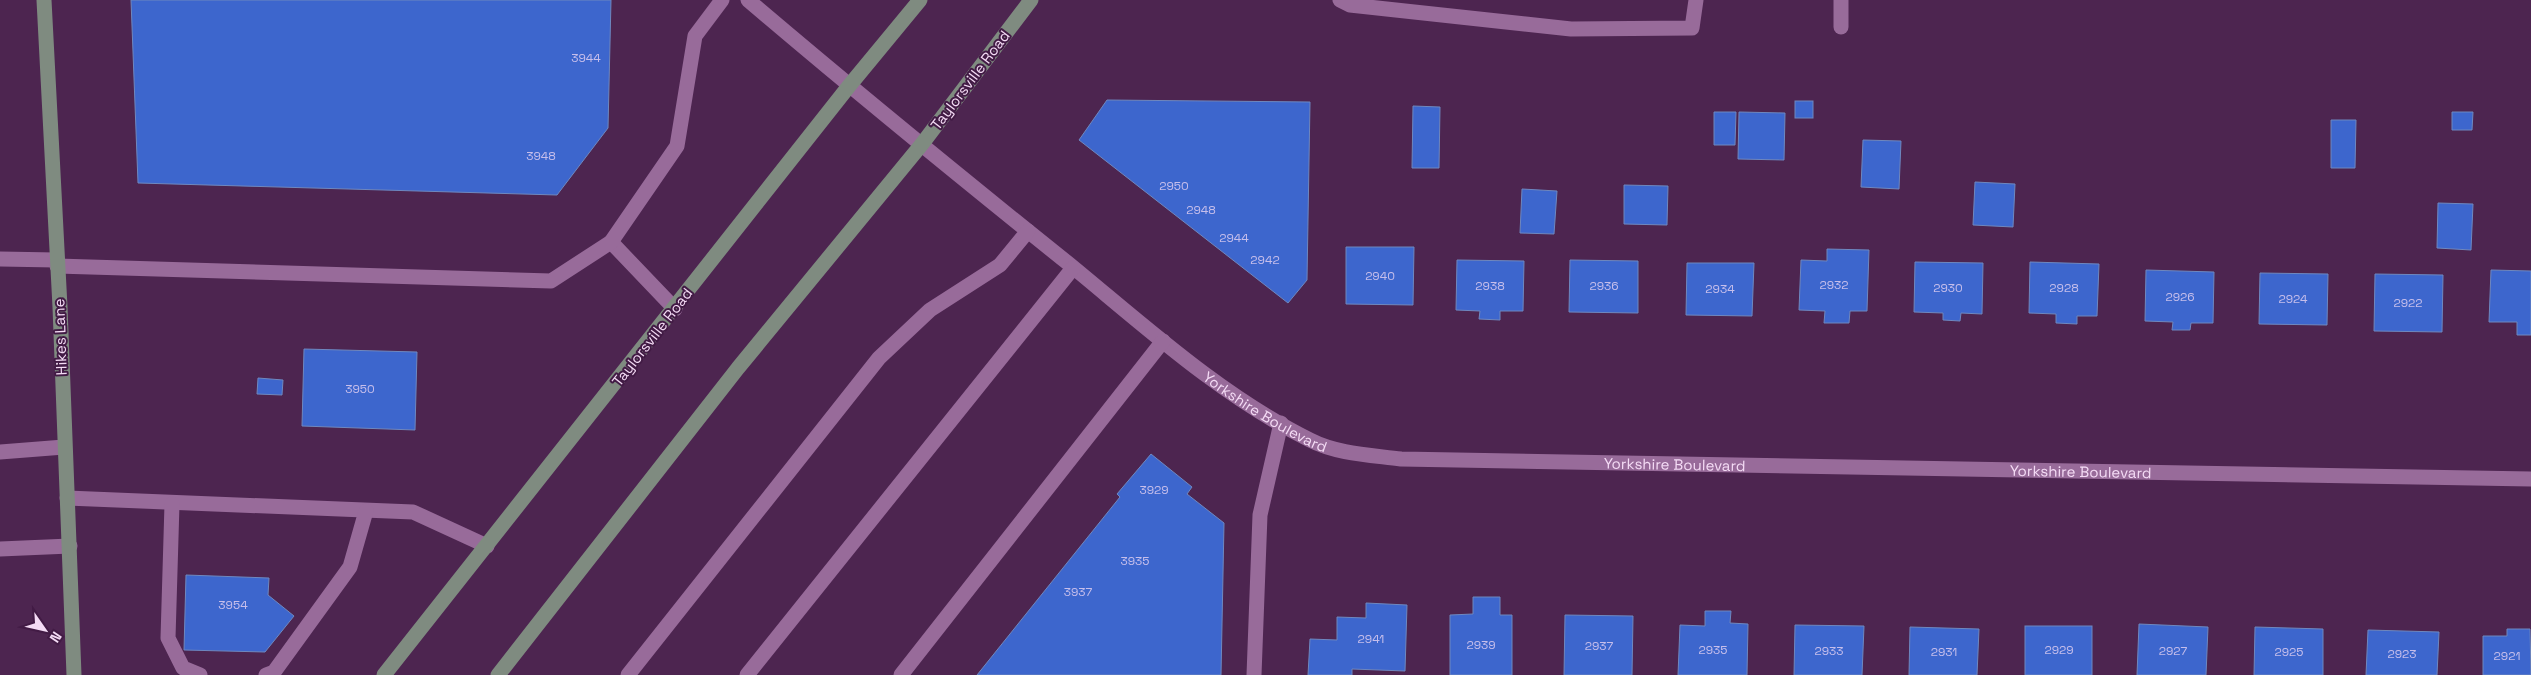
<svg xmlns="http://www.w3.org/2000/svg" width="2531" height="675" font-family="'Space Grotesk',sans-serif">
  <style>
    .building { fill: #3d66cd; stroke: #6f88bf }
    .lines { fill: none; stroke-linecap: round; stroke-linejoin: round }
    .minor { stroke: #986b9a; stroke-width: 15 }
    .major { stroke: #7f8b80; stroke-width: 15 }
    .labels { text-anchor: middle; dominant-baseline: central; stroke-width: 4; stroke-linejoin: round; paint-order: stroke }
    .number-label { font-size: 12px; fill: #c6beeb }
    .street-label { font-size: 15px; fill: #f4dbf5; stroke: #421b45 }
  </style>
  <rect width="100%" height="100%" fill="#4d2550"/>
  <g class="building">
    <path d="M131,0H611L608,128L557,195L138,183Z"/>
    <path d="M1107,100L1310,102L1307,280L1288,303L1079,140Z"/>
    <rect x="1795" y="101" width="18" height="17"/>
    <path d="M1413,106L1440,107L1439,168H1412Z"/>
    <path d="M1714,112H1736L1735,145H1714Z"/>
    <path d="M1739,112L1785,113L1784,160L1738,159Z"/>
    <path d="M2452,112H2473L2472,130H2452Z"/>
    <path d="M2331,120H2356L2355,168H2331Z"/>
    <path d="M1863,140L1901,141L1899,189L1861,187Z"/>
    <path d="M1975,182L2015,184L2013,227L1973,225Z"/>
    <path d="M1624,185L1668,186L1667,225L1624,224Z"/>
    <path d="M1522,189L1557,191L1554,234L1520,233Z"/>
    <path d="M2438,203L2473,204L2471,250L2437,248Z"/>
    <path d="M1346,247H1414L1413,305L1346,304Z"/>
    <path d="M1827,249L1869,250L1867,311H1850L1849,323H1824L1825,311L1799,310L1801,260L1827,261Z"/>
    <path d="M1457,260L1524,261L1523,311H1500V320L1479,319L1480,311L1456,310Z"/>
    <path d="M1570,260L1638,261V313L1569,312Z"/>
    <path d="M1915,262L1983,263L1982,314L1961,313L1960,321L1943,320V313L1914,312Z"/>
    <path d="M2030,262L2099,264L2097,316H2077V324L2056,323V314L2029,313Z"/>
    <path d="M1687,263H1754L1752,316L1686,315Z"/>
    <path d="M2146,270L2214,272L2213,323H2191L2190,330H2172L2173,322L2145,321Z"/>
    <path d="M2491,270L2531,271V335H2517V322H2489Z"/>
    <path d="M2260,273L2328,274L2327,325L2259,324Z"/>
    <path d="M2375,274L2443,275L2442,332L2374,331Z"/>
    <path d="M304,349L417,352L415,430L302,426Z"/>
    <path d="M258,378L283,380L282,395L257,394Z"/>
    <path d="M1151,454L1192,487L1187,494L1224,523L1221,675H977L1120,497L1117,494Z"/>
    <path d="M186,575L269,578L268,595L294,616L265,652L184,650Z"/>
    <path d="M1473,597H1500V615H1512V675H1450V615L1473,614Z"/>
    <path d="M1366,603L1407,605L1405,671L1352,669V675H1308L1310,639L1337,640V617L1366,618Z"/>
    <path d="M1705,611H1731L1730,623L1748,624L1747,675H1678L1680,625L1705,626Z"/>
    <path d="M1565,615L1633,616L1632,675H1564Z"/>
    <path d="M2139,624L2208,627L2206,675H2137Z"/>
    <path d="M1795,625L1864,626L1862,675H1794Z"/>
    <rect x="2025" y="626" width="67" height="49"/>
    <path d="M1910,627L1979,629L1977,675H1909Z"/>
    <path d="M2255,627L2323,629V675H2254Z"/>
    <path d="M2507,629H2530L2531,675H2483V636H2507Z"/>
    <path d="M2368,630L2439,632L2437,675H2366Z"/>
  </g>
  <g class="lines">
    <g class="minor">
      <path id="s1" d="M748,0C855,91 964,180 1074,268C1148,329 1223,397 1310,440C1337,454 1371,455 1401,459L2531,479"/>
      <path d="M1340,0L1350,5L1571,29L1692,28L1696,0"/>
      <path d="M1841,27V0"/>
      <path d="M611,242L675,309"/>
      <path d="M0,259L56,260"/>
      <path d="M57,266L551,281L611,242L677,146L695,36L722,0"/>
      <path d="M0,452L64,447"/>
      <path d="M67,498L413,512L487,546"/>
      <path d="M172,504L168,638L183,668L200,675"/>
      <path d="M0,549L70,546"/>
      <path d="M266,675L274,672L350,567L366,511"/>
      <path d="M628,675L879,358L930,310L1000,265L1028,231"/>
      <path d="M747,675L1073,268"/>
      <path d="M901,675L1163,341"/>
      <path d="M1254,675L1260,515L1281,423"/>
    </g>
    <g class="major">
      <path d="M44,0L60,307L74,675"/>
      <path d="M384,675L849,86L920,0"/>
      <path d="M498,675L738,368L922,144L1031,0"/>
    </g>
  </g>
  <g class="labels">
    <g class="number-label">
      <text x="586" y="58">3944</text>
      <text x="541" y="156">3948</text>
      <text x="1174" y="186">2950</text>
      <text x="1201" y="210">2948</text>
      <text x="1234" y="238">2944</text>
      <text x="1265" y="260">2942</text>
      <text x="1380" y="276">2940</text>
      <text x="1834" y="285">2932</text>
      <text x="1490" y="286">2938</text>
      <text x="1604" y="286">2936</text>
      <text x="1948" y="288">2930</text>
      <text x="2064" y="288">2928</text>
      <text x="1720" y="289">2934</text>
      <text x="2180" y="297">2926</text>
      <text x="2293" y="299">2924</text>
      <text x="2408" y="303">2922</text>
      <text x="360" y="389">3950</text>
      <text x="1154" y="490">3929</text>
      <text x="1135" y="561">3935</text>
      <text x="1078" y="592">3937</text>
      <text x="233" y="605">3954</text>
      <text x="1371" y="639">2941</text>
      <text x="1481" y="645">2939</text>
      <text x="1599" y="646">2937</text>
      <text x="1713" y="650">2935</text>
      <text x="2059" y="650">2929</text>
      <text x="1829" y="651">2933</text>
      <text x="2173" y="651">2927</text>
      <text x="1944" y="652">2931</text>
      <text x="2289" y="652">2925</text>
      <text x="2402" y="654">2923</text>
      <text x="2507" y="656">2921</text>
    </g>
    <g class="street-label">
      <text transform="translate(970 80) rotate(-53)">Taylorsville Road</text>
      <text transform="translate(60 337) rotate(-92)">Hikes Lane</text>
      <text transform="translate(652 337) rotate(-52)">Taylorsville Road</text>
      <text stroke="none"><textPath href="#s1" startOffset="662">Yorkshire Boulevard</textPath></text>
      <text stroke="none"><textPath href="#s1" startOffset="1082">Yorkshire Boulevard</textPath></text>
      <text stroke="none"><textPath href="#s1" startOffset="1488">Yorkshire Boulevard</textPath></text>
    </g>
  </g>
  <g transform="translate(45 630) rotate(124)" stroke="#421b45" stroke-width="4" paint-order="stroke">
  <path d="M0-4L9 19L0 12L-9 19Z" fill="#f4dbf5"/>
  <text y="-8" font-size="14" font-weight="bold" text-anchor="middle" fill="#f4dbf5">N</text>
  </g>
</svg>
